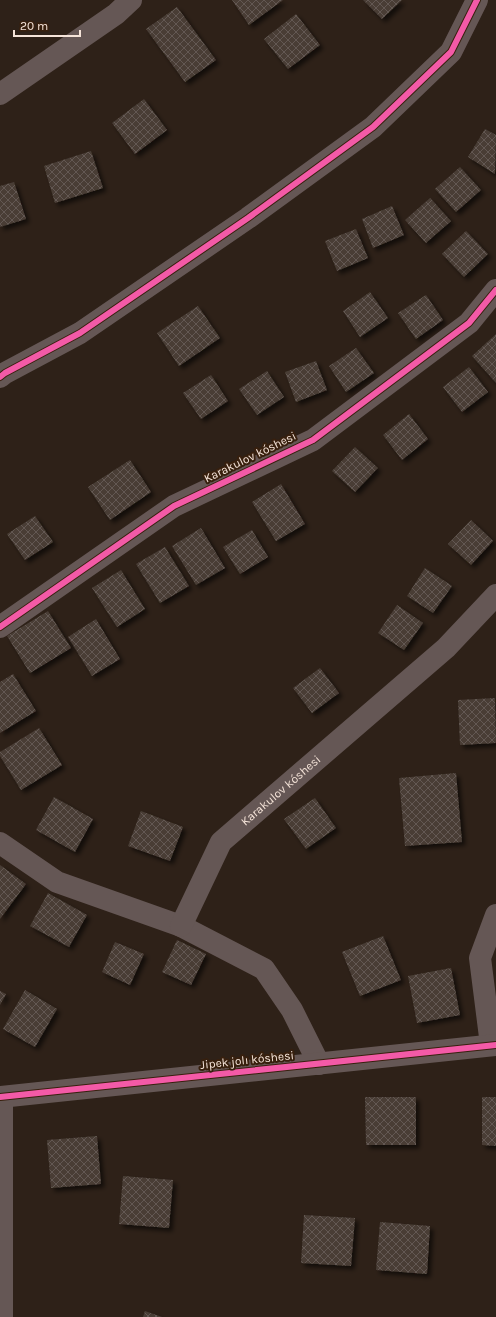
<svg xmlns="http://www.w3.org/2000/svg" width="496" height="1317" font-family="Karla,sans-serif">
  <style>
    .building { fill: url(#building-cross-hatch); filter: url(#shadow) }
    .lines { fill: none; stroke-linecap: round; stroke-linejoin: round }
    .minor { stroke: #655755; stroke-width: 22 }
    .cycleway-casing { stroke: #38200e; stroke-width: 8 }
    .cycleway { stroke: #f35aa7; stroke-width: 6 }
    .labels { text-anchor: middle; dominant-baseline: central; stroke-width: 4; stroke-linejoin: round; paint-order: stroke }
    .street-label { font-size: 12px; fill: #f5e4d9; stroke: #38200e }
  </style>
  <defs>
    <pattern id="building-cross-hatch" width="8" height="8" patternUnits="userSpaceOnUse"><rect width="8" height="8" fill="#483d35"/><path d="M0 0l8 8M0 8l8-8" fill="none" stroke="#635952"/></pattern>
    <filter id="shadow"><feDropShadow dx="3.5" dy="3.5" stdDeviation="2" flood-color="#0009"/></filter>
  </defs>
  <rect width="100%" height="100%" fill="#2e2118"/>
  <g class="building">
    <path d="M232,0H283L249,25Z"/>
    <path d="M363,0H402L382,19Z"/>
    <path d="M177,7L216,60L185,82L146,29Z"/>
    <path d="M296,14L320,45L288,69L264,39Z"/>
    <path d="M144,99L167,130L135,154L112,123Z"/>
    <path d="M485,129L496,135L495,174L468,157Z"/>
    <path d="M91,151L103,188L55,203L44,166Z"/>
    <path d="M460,167L481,190L456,212L435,189Z"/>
    <path d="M14,182L26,219L0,227V186Z"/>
    <path d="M430,198L451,221L426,243L405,220Z"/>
    <path d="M392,206L404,235L373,248L362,219Z"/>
    <path d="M356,229L368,258L337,271L325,241Z"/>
    <path d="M466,231L488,254L464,277L442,254Z"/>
    <path d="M370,292L388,318L360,337L343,311Z"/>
    <path d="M426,295L443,320L416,339L398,313Z"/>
    <path d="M198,306L220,338L179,366L157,333Z"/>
    <path d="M496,334V383L472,356Z"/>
    <path d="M356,348L374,373L346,392L329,366Z"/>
    <path d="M316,361L327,390L296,402L285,372Z"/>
    <path d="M469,367L488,392L462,412L443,387Z"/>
    <path d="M267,371L284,397L257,415L239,389Z"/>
    <path d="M211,375L228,401L201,419L183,393Z"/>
    <path d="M409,414L428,439L402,460L383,435Z"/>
    <path d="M355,447L378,468L355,492L332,471Z"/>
    <path d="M130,460L151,492L110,520L88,487Z"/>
    <path d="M281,484L305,524L276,541L252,502Z"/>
    <path d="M35,516L53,542L25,560L7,534Z"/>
    <path d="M471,520L493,541L471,565L448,544Z"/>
    <path d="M201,528L225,568L196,585L172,546Z"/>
    <path d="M252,530L268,557L240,574L223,547Z"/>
    <path d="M165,547L189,586L160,603L136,564Z"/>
    <path d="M425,568L452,586L433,613L407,596Z"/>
    <path d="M121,570L145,609L117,627L92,588Z"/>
    <path d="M397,605L423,623L404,650L378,633Z"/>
    <path d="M48,611L71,648L30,673L7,636Z"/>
    <path d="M96,619L120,659L92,676L68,637Z"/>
    <path d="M320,668L339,693L312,713L293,688Z"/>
    <path d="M13,674L36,711L0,733V682Z"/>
    <path d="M495,698L496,743L460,745L458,700Z"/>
    <path d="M39,728L62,765L21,790L0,756V752Z"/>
    <path d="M456,773L462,842L405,846L399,778Z"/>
    <path d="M54,797L93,819L75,852L36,830Z"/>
    <path d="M315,798L336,828L306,849L284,819Z"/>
    <path d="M141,811L183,827L170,861L128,846Z"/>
    <path d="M0,865L26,884L0,919Z"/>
    <path d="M48,893L87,915L69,947L30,926Z"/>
    <path d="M383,936L401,980L360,996L342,952Z"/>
    <path d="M177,940L206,954L191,985L162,972Z"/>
    <path d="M115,942L144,954L130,985L102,972Z"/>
    <path d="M451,968L460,1015L417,1023L408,976Z"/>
    <path d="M25,990L57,1009L35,1047L3,1029Z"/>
    <path d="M0,991L6,994L0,1005Z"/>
    <path d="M365,1097H416V1145H366Z"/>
    <path d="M482,1097H496V1146L482,1145Z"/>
    <path d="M97,1136L101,1184L51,1188L47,1140Z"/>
    <path d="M123,1176L173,1180L169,1228L119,1224Z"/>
    <path d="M304,1215L355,1218L351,1266L301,1263Z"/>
    <path d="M380,1222L430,1226L427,1274L376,1270Z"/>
    <path d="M145,1311L162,1317H143Z"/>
  </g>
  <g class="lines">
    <g class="minor">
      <path d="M0,94L116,14L131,0"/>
      <path d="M0,377L5,373L80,333L248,218L373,127L451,52L477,0"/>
      <path d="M0,627L174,506L313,440L469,323L496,290"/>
      <path d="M0,843L57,882L181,926L264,969L292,1010L319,1064"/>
      <path id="s1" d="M181,926L221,842L446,648L496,595"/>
      <path d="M491,1045L480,958L496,915"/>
      <path d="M0,1097L496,1045"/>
      <path d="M2,1317V1097"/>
    </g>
    <g class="cycleway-casing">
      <g id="cycleway">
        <path d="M0,377L5,373L80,333L248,218L373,127L451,52L477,0"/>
        <path d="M0,627L174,506L313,440L469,323L496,290"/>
        <path d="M0,1097L496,1045"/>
      </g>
    </g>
    <use href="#cycleway" class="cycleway"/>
  </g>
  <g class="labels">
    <g class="street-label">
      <text transform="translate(250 457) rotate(-26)">Karakulov kóshesi</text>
      <text stroke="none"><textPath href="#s1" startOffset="172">Karakulov kóshesi</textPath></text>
      <text transform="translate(247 1060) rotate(-6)">Jipek jolı kóshesi</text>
    </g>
  </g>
  <path d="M14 30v6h66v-6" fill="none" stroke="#f5e4d9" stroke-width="2"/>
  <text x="20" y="30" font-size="12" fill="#f5e4d9" stroke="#38200e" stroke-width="3" paint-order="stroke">20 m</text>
</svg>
